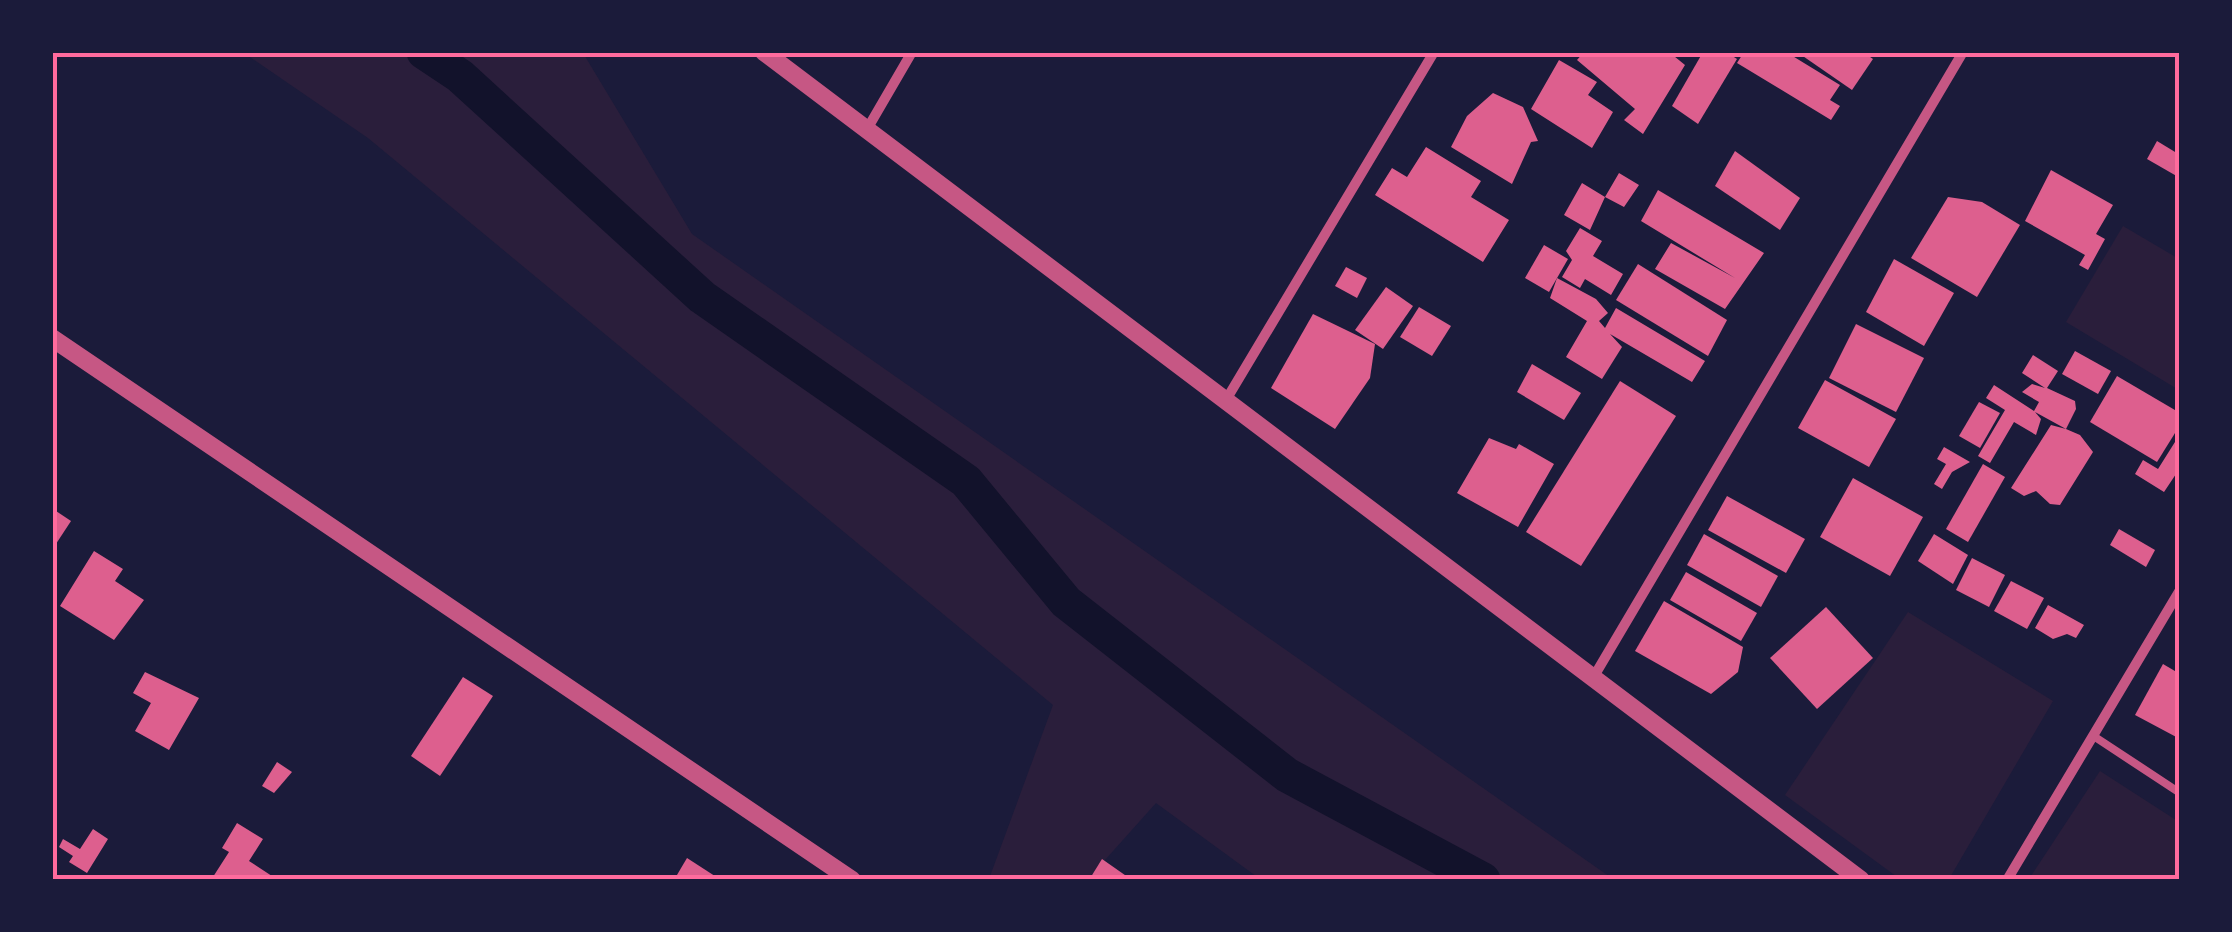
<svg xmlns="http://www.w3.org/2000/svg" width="2232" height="932" font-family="'Roboto Condensed',sans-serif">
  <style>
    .green { fill: #2a1e3b }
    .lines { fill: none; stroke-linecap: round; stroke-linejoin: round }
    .canal { stroke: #12122b; stroke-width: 35 }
    .building { fill: #dd5f8e }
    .service { stroke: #c65784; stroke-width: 8 }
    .minor { stroke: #c65784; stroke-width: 10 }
    .tertiary { stroke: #c65784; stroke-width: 18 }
    .neatline { fill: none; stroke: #ff6b9d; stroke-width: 4 }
  </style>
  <rect width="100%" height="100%" fill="#1b1b3a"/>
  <g class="green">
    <path d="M244,53H583L692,234L1613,879H1260L1156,803L1088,879H989L1053,705L368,138Z"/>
    <path d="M2123,226L2179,259V390L2066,322Z"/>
    <path d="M1908,612L2053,701L1949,879H1900L1785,795Z"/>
    <path d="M2100,771L2179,822V879H2029Z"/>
  </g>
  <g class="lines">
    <path class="canal" d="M424,52L460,76L702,297L966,481L1066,602L1287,775L1483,880"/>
  </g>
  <g class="building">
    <path d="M1584,52H1669L1685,65L1643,134L1624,120L1635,109L1577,60Z"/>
    <path d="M1703,52H1726L1737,59L1698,124L1672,106Z"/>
    <path d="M1744,52H1786L1840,85L1830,100L1840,106L1831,120L1737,63Z"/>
    <path d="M1797,52H1863L1873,59L1852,90Z"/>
    <path d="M1559,60L1597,82L1588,95L1613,112L1592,148L1531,109Z"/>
    <path d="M1493,93L1523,107L1538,141L1531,142L1512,184L1451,147L1467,116Z"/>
    <path d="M2157,141L2180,155V178L2147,159Z"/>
    <path d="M1426,147L1481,181L1471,197L1509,220L1483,262L1375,195L1392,168L1407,177Z"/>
    <path d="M1735,151L1800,198L1780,230L1715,186Z"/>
    <path d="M2051,170L2113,205L2096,234L2105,239L2088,270L2079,265L2085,255L2025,221Z"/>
    <path d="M1619,173L1639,185L1624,207L1605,197L1590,230L1564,215L1582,183L1605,197Z"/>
    <path d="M1658,190L1764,253L1725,309L1655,269L1671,243L1735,278L1641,221Z"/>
    <path d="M1948,197L1982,202L2020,225L1977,297L1911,258Z"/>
    <path d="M1580,228L1602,241L1593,256L1623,274L1611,295L1585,279L1580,288L1562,277L1572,260L1566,251Z"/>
    <path d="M1544,245L1568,259L1549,292L1525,278Z"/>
    <path d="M1894,259L1954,293L1924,346L1866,312Z"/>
    <path d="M1638,264L1727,320L1708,356L1616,300Z"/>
    <path d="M1346,267L1367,278L1357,298L1335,286Z"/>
    <path d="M1557,278L1596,299L1608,313L1599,321L1605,328L1616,308L1705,361L1692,382L1610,334L1622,347L1602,379L1566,357L1587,321L1550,298Z"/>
    <path d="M1386,287L1413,306L1383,349L1355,330Z"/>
    <path d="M1419,307L1451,326L1432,356L1400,337Z"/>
    <path d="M1313,314L1375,344L1370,378L1335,429L1271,388Z"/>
    <path d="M1856,324L1924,358L1896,412L1829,378Z"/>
    <path d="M2075,351L2111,371L2098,394L2062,374Z"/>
    <path d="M2033,355L2058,371L2047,388L2075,401L2076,409L2066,429L2080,435L2093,452L2060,505L2050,504L2036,491L2024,496L2011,488L2051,425L2066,429L2035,412L2041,419L2036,435L2014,422L1990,463L1978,456L2005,410L1986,398L1994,385L2034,411L2039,402L2022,392L2032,384L2045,388L2022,373Z"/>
    <path d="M1532,364L1581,393L1564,420L1517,392Z"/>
    <path d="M2117,376L2180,413V425L2157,462L2090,422Z"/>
    <path d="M1825,380L1896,419L1869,467L1798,428Z"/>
    <path d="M1620,381L1676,416L1581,566L1526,532Z"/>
    <path d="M1979,402L2000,413L1980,448L1959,436Z"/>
    <path d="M2180,434V468L2164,492L2135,474L2143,460L2158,469Z"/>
    <path d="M1489,438L1516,449L1519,444L1554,464L1518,527L1457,493Z"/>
    <path d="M1944,447L1970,462L1952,472L1942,489L1934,484L1946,464L1937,459Z"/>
    <path d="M1983,464L2005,477L1968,542L1946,529Z"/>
    <path d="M1853,478L1923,517L1890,576L1820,537Z"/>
    <path d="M1727,496L1805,539L1786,573L1708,530Z"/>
    <path d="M56,511L71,521L52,550V517Z"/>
    <path d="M2119,529L2155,550L2146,567L2110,545Z"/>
    <path d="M1704,534L1778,576L1761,607L1687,565Z"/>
    <path d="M1934,534L1968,555L1953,584L1918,561Z"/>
    <path d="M94,551L123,569L115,581L144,600L114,640L60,606Z"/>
    <path d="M1972,558L2005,575L1989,607L1956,590Z"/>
    <path d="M1686,572L1757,613L1741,641L1670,600Z"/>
    <path d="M2011,581L2044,598L2027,629L1994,611Z"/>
    <path d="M1664,601L1743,647L1738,672L1711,694L1635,651Z"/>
    <path d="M2048,605L2084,625L2076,638L2067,634L2053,639L2035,628Z"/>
    <path d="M1826,607L1873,658L1817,709L1770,658Z"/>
    <path d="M2163,664L2180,674V739L2135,715Z"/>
    <path d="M145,672L199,698L169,750L135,731L151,703L133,693Z"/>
    <path d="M463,677L493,696L440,776L411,756Z"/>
    <path d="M277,762L292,772L274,793L262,786Z"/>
    <path d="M237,823L263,839L249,861L278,880H211L229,852L222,848Z"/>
    <path d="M93,829L108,839L87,873L69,862L73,856L59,847L63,839L80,849Z"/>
    <path d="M687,858L721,880H674Z"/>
    <path d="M1102,859L1132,880H1089Z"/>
  </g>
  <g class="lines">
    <path class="service" d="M2095,737L2180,793"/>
    <g class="minor">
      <path d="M866,131L912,52"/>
      <path d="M1226,400L1434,52"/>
      <path d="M1593,678L1963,52"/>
      <path d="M2007,880L2180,590"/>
    </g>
    <g class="tertiary">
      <path d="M764,52L1861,880"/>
      <path d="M52,338L852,880"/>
    </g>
  </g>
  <rect width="2232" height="932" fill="none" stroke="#1b1b3a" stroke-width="110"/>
  <rect x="55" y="55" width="2122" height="822" class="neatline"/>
</svg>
